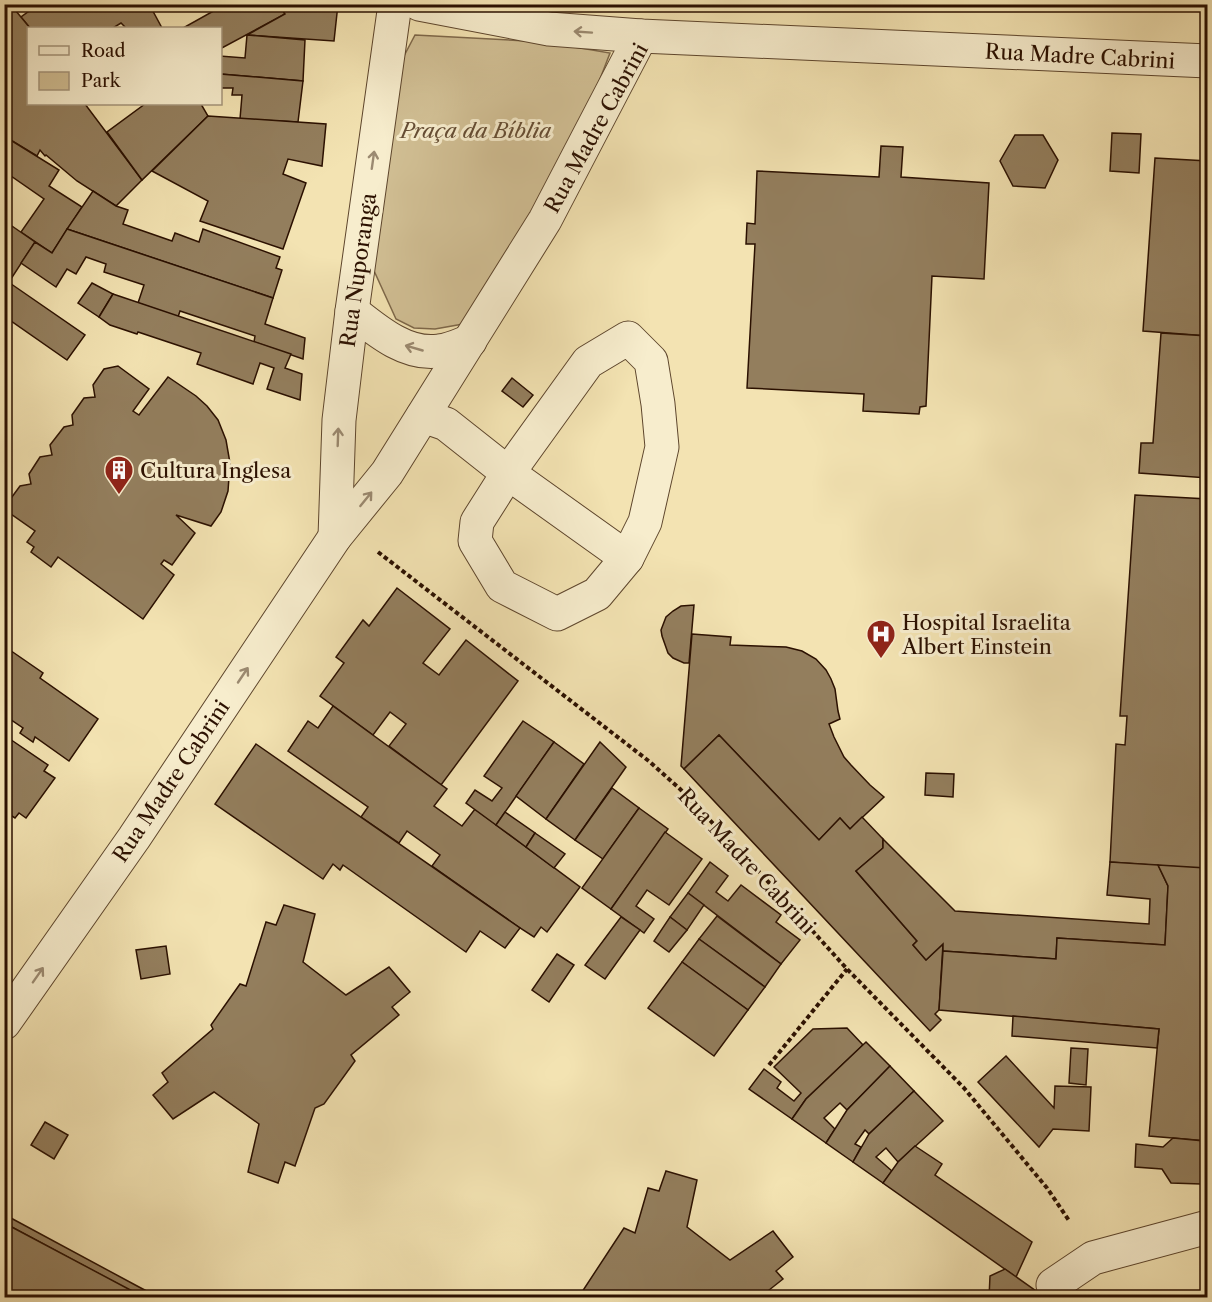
<svg xmlns="http://www.w3.org/2000/svg" width="1212" height="1302" font-family="'Libre Caslon Text',serif">
  <style>
    .green { fill: #d1bf94; stroke: #7e684a; stroke-width: 1.5 }
    .building { fill: #937e5d; stroke: #2b1000; stroke-width: 1.5 }
    .lines { fill: none; stroke-linecap: round; stroke-linejoin: round }
    .minor-casing { stroke: #5d452c; stroke-width: 35 }
    .path { stroke: #2b1000; stroke-width: 4; stroke-dasharray: 4.5 3; stroke-linecap: butt }
    .minor { stroke: #f7edcd; stroke-width: 33 }
    .oneway { stroke: #9b8a71 }
    .labels { text-anchor: middle; dominant-baseline: central; stroke-width: 6; stroke-linejoin: round; paint-order: stroke }
    .street-label { font-size: 21px; fill: #2b1000; stroke: #f7edcd }
    .park-label { font-size: 21px; font-style: italic; fill: #654d34; stroke: #f7edcd }
    .poi-label { font-size: 21px; fill: #2b1000; stroke: #f7edcd; text-anchor: start }
  </style>
  <rect width="100%" height="100%" fill="#f3e3b2"/>
  <filter id="stains"><feTurbulence type="fractalNoise" baseFrequency=".00333" numOctaves="4"/><feColorMatrix values="0 0 0 0 .2 0 0 0 0 .09 0 0 0 0 .02 0 0 0 .5 -.17"/></filter>
  <radialGradient id="worn" r=".72"><stop offset=".6" stop-color="#630" stop-opacity="0"/><stop offset="1" stop-color="#630" stop-opacity=".3"/></radialGradient>
  <path class="green" d="M415,35L545,42L610,53L590,105L479,306L463,324L435,329L414,328L396,319L365,251L393,77Z"/>
  <g class="building">
    <path d="M39,4H149L162,28H126L121,23L113,28H30L21,17Z"/>
    <path d="M226,4H279L285,14L220,49V28H183Z"/>
    <path d="M279,4H338L334,41L247,35L285,14Z"/>
    <path d="M11,5L30,28H28V104H85L142,180L116,206L77,181L46,155L45,156L40,150L37,156L4,136V10Z"/>
    <path d="M247,35L305,40L303,81L220,74V56L245,58Z"/>
    <path d="M220,74L303,81L298,122L240,119L242,95H232L233,88H220Z"/>
    <path d="M145,104H201L208,116L142,180L107,132Z"/>
    <path d="M208,116L326,124L322,166L288,159L283,174L306,183L283,249L200,221L208,201L152,171Z"/>
    <path d="M1112,133L1141,134L1139,173L1110,171Z"/>
    <path d="M1015,135H1043L1058,160L1045,188L1013,186L1000,161Z"/>
    <path d="M4,136L59,170L49,186L82,207L52,253L21,232L44,199L8,174L4,179Z"/>
    <path d="M881,146L903,147L901,177L989,183L984,279L932,276L926,406L920,407L919,414L863,411L864,394L747,388L755,244H746L747,223L755,224L757,171L879,177Z"/>
    <path d="M1155,158L1208,161V336L1143,331Z"/>
    <path d="M93,191L116,206L128,210L123,224L172,241L175,233L199,242L203,229L280,257L276,268L282,270L273,298L67,229Z"/>
    <path d="M9,224L35,242L9,282L4,279V231Z"/>
    <path d="M67,229L273,298L265,324L305,338L303,359L254,342L255,336L180,311L178,317L138,303L144,285L104,272L106,264L86,257L76,274L67,269L56,287L21,263L35,242L52,253Z"/>
    <path d="M4,279L85,335L67,360L4,316Z"/>
    <path d="M92,283L113,294L99,317L78,303Z"/>
    <path d="M113,294L291,354L285,368L302,374L300,400L267,389L274,368L260,363L253,384L197,364L201,353L138,332L137,334L110,325L99,317Z"/>
    <path d="M1161,333L1208,336V478L1139,473L1141,443H1153Z"/>
    <path d="M118,366L149,389L133,411L139,415L168,377L196,396L207,406L218,420L226,440L230,463L228,491L221,512L211,526L176,515L195,533L172,565L164,560L161,564L174,575L143,619L58,557L51,567L31,552L34,547L27,542L35,531L11,514L9,501L20,486L31,484L29,474L40,457L52,455L50,445L64,427L73,425L72,415L84,398L95,397L93,385L104,369Z"/>
    <path d="M512,378L533,395L523,407L502,391Z"/>
    <path d="M1135,495L1208,499V869L1110,862L1116,744L1125,745L1127,716H1120Z"/>
    <path d="M397,588L450,629L423,663L439,675L466,640L518,681L441,785L389,746L406,724L390,712L373,735L320,696L344,663L336,657L363,620L369,626Z"/>
    <path d="M694,605L689,663H684L673,658L668,653L662,636L661,630L666,617L673,611L681,606Z"/>
    <path d="M692,634L731,637L730,645L786,647L802,651L816,659L826,670L831,679L835,689L838,711L840,719L829,724L834,737L844,757L851,765L870,785L884,797L850,829L840,818L819,840L719,735L684,769L681,766Z"/>
    <path d="M4,646L43,673L40,678L98,719L69,761L35,737L33,742L20,733L23,728L4,715Z"/>
    <path d="M333,706L447,789L434,806L462,826L475,809L580,887L547,932L541,927L534,937L520,928L432,866L440,855L407,831L399,843L361,817L368,807L288,751L308,721L318,728Z"/>
    <path d="M523,721L554,742L496,825L466,803L475,790L492,801L502,788L484,776Z"/>
    <path d="M4,735L48,765L44,771L55,778L26,818L19,813L15,818L4,811Z"/>
    <path d="M719,735L819,840L840,818L850,829L862,817L883,839V848L856,871L917,941L913,945L926,960L943,944L939,1010L935,1014L941,1020L930,1031L684,769Z"/>
    <path d="M554,742L584,764L546,819L516,796Z"/>
    <path d="M600,742L626,767L575,840L546,819Z"/>
    <path d="M256,744L520,928L505,948L480,931L466,952L343,865L340,870L333,864L323,879L215,804Z"/>
    <path d="M926,773L954,774L953,797L925,795Z"/>
    <path d="M612,788L639,808L603,859L575,840Z"/>
    <path d="M639,808L668,829L611,909L582,888Z"/>
    <path d="M505,812L535,833L526,847L496,825Z"/>
    <path d="M665,832L702,859L669,905L647,890L636,906L654,919L644,933L611,909Z"/>
    <path d="M535,833L565,854L554,868L526,847Z"/>
    <path d="M883,839L955,911L1149,924L1150,899L1107,895L1110,862L1158,865L1168,886L1165,945L1057,938L1056,959L943,951V944L926,960L913,945L917,941L856,871L883,848Z"/>
    <path d="M710,862L728,876L716,892L728,901L741,885L781,915L776,922L800,940L781,964L688,893Z"/>
    <path d="M1158,865L1206,868L1204,899H1208V1141L1149,1136L1159,1029L939,1010L943,951L1056,959L1057,938L1165,945L1168,886Z"/>
    <path d="M688,893L704,905L687,930L670,917Z"/>
    <path d="M284,905L315,914L303,962L346,995L389,967L410,992L392,1007L399,1015L351,1055L355,1061L324,1104L315,1108L295,1166L285,1162L278,1183L248,1172L259,1124L214,1092L173,1119L153,1095L168,1082L162,1073L213,1029L211,1025L240,984L246,986L266,922L276,925Z"/>
    <path d="M717,916L781,964L765,987L699,939Z"/>
    <path d="M621,917L640,930L605,979L585,965Z"/>
    <path d="M670,917L687,930L669,952L654,941Z"/>
    <path d="M699,939L765,987L748,1010L682,962Z"/>
    <path d="M166,946L170,974L141,979L136,950Z"/>
    <path d="M557,954L574,965L549,1002L532,990Z"/>
    <path d="M682,962L748,1010L714,1056L648,1008Z"/>
    <path d="M1013,1016L1159,1029L1157,1048L1012,1036Z"/>
    <path d="M847,1028L863,1045L806,1099L792,1119L749,1089L764,1069L781,1082L777,1088L794,1101L801,1093L774,1067L813,1029Z"/>
    <path d="M866,1042L890,1066L847,1110L840,1103L824,1118L835,1129L826,1143L792,1119L806,1099Z"/>
    <path d="M1071,1048L1088,1049L1086,1085L1069,1083Z"/>
    <path d="M1006,1056L1054,1108L1055,1086L1091,1087L1089,1131L1053,1129L1039,1147L978,1082Z"/>
    <path d="M890,1066L914,1091L869,1134L865,1130L855,1144L861,1147L853,1162L826,1143L847,1110Z"/>
    <path d="M914,1091L943,1121L898,1162L886,1148L876,1157L892,1171L883,1183L853,1162L869,1134Z"/>
    <path d="M45,1122L68,1135L54,1159L31,1145Z"/>
    <path d="M1173,1138L1204,1141L1208,1144V1178L1201,1184L1171,1183L1162,1169L1135,1167L1136,1144L1163,1147Z"/>
    <path d="M915,1146L942,1164L935,1175L1032,1242L1016,1277L883,1183L898,1162Z"/>
    <path d="M666,1171L697,1180L687,1227L730,1260L773,1231L793,1257L776,1271L783,1279L759,1298H578L624,1228L635,1233L648,1188L659,1191Z"/>
    <path d="M9,1217L139,1287L160,1298H144L6,1224Z"/>
    <path d="M6,1224L136,1293L144,1298H4V1226Z"/>
    <path d="M1005,1269L1046,1298H989L990,1276Z"/>
  </g>
  <g class="lines">
    <g class="minor-casing">
      <g id="minor">
        <path d="M419,4L549,29L641,36L1208,61"/>
        <path d="M352,311C376,330 406,356 439,351C450,350 460,345 470,341"/>
        <path d="M628,338L651,361L658,404L662,447L645,522L627,558L597,594L557,614L502,586L475,541L477,522L508,473L588,362Z"/>
        <path d="M423,416L446,424L508,473L627,558"/>
        <path d="M335,537L339,420L352,311L395,4"/>
        <path d="M4,1023L134,838L335,537L387,473L545,220L641,36"/>
        <path d="M1053,1285L1093,1258L1208,1227"/>
      </g>
    </g>
    <g class="path">
      <path d="M378,552L650,762L680,789L762,875L847,969L964,1088L1047,1188L1070,1222"/>
      <path d="M769,1065L847,969"/>
    </g>
    <use href="#minor" class="minor"/>
  </g>
  <defs><path id="oneway-shaft" d="M-6 0H5M1.5-3L5.5 0L1.5 3" fill="none" stroke-width="1.6" stroke-linecap="round" stroke-linejoin="round" transform="scale(1.5)"/></defs>
  <g class="oneway">
    <use href="#oneway-shaft" transform="translate(583 32) rotate(-176)"/>
    <use href="#oneway-shaft" transform="translate(373 160) rotate(-82)"/>
    <use href="#oneway-shaft" transform="translate(414 348) rotate(-164)"/>
    <use href="#oneway-shaft" transform="translate(338 437) rotate(-88)"/>
    <use href="#oneway-shaft" transform="translate(366 499) rotate(-51)"/>
    <use href="#oneway-shaft" transform="translate(243 675) rotate(-56)"/>
    <use href="#oneway-shaft" transform="translate(38 975) rotate(-55)"/>
  </g>
  <defs>
    <g id="building-pin" transform="scale(1.5)"><path d="M0 17L-7.5 6A9.5 9.5 0 1 1 7.5 6Z" fill="#8f2418" stroke="#f7edcd"/><path d="M-4-6H4V6H1V3H-1V6H-4ZM-2.5-4.3h1.7v1.8h-1.7ZM.8-4.3h1.7v1.8H.8ZM-2.5-1h1.7V.8h-1.7ZM.8-1h1.7V.8H.8Z" fill="#fff"/></g>
    <g id="hospital-pin" transform="scale(1.5)"><path d="M0 17L-7.5 6A9.5 9.5 0 1 1 7.5 6Z" fill="#8f2418" stroke="#f7edcd"/><path d="M-5-5h3v3.5h4V-5h3V5h-3V1.5h-4V5h-3Z" fill="#fff"/></g>
  </defs>
  <g fill-rule="evenodd">
    <use href="#building-pin" x="119" y="470"/>
    <use href="#hospital-pin" x="881" y="634"/>
  </g>
  <g class="labels">
    <g class="street-label">
      <text transform="translate(1080 56) rotate(3)">Rua Madre Cabrini</text>
      <text transform="translate(596 128) rotate(-61)">Rua Madre Cabrini</text>
      <text transform="translate(358 270) rotate(-82)">Rua Nuporanga</text>
      <text transform="translate(171 781) rotate(-56)">Rua Madre Cabrini</text>
      <text transform="translate(747 861) rotate(47)">Rua Madre Cabrini</text>
    </g>
    <g class="park-label">
      <text x="476" y="130">Praça da Bíblia</text>
    </g>
    <g class="poi-label">
      <text x="140" y="470">Cultura Inglesa</text>
      <text x="902" y="622">Hospital Israelita<tspan x="902" dy="24">Albert Einstein</tspan></text>
    </g>
  </g>
  <rect width="1212" height="1302" fill="none" stroke="#f3e3b2" stroke-width="24"/>
  <rect x="6" y="6" width="1200" height="1290" fill="none" stroke="#2b1000" stroke-width="3"/>
  <rect x="12" y="12" width="1188" height="1278" fill="none" stroke="#2b1000" stroke-width="1.5"/>
  <rect x="27" y="27" width="195" height="78" fill="#f7edcd" stroke="#a5957b" stroke-width="1.5"/>
  <rect x="39" y="46" width="30" height="9" fill="#f7edcd" stroke="#a5957b" stroke-width="1.5"/>
  <text x="81" y="57" font-size="18" fill="#2b1000">Road</text>
  <rect x="39" y="72" width="30" height="18" fill="#d1bf94" stroke="#a5957b" stroke-width="1.5"/>
  <text x="81" y="87" font-size="18" fill="#2b1000">Park</text>
  <rect width="100%" height="100%" filter="url(#stains)"/>
  <rect width="100%" height="100%" fill="url(#worn)"/>
</svg>
